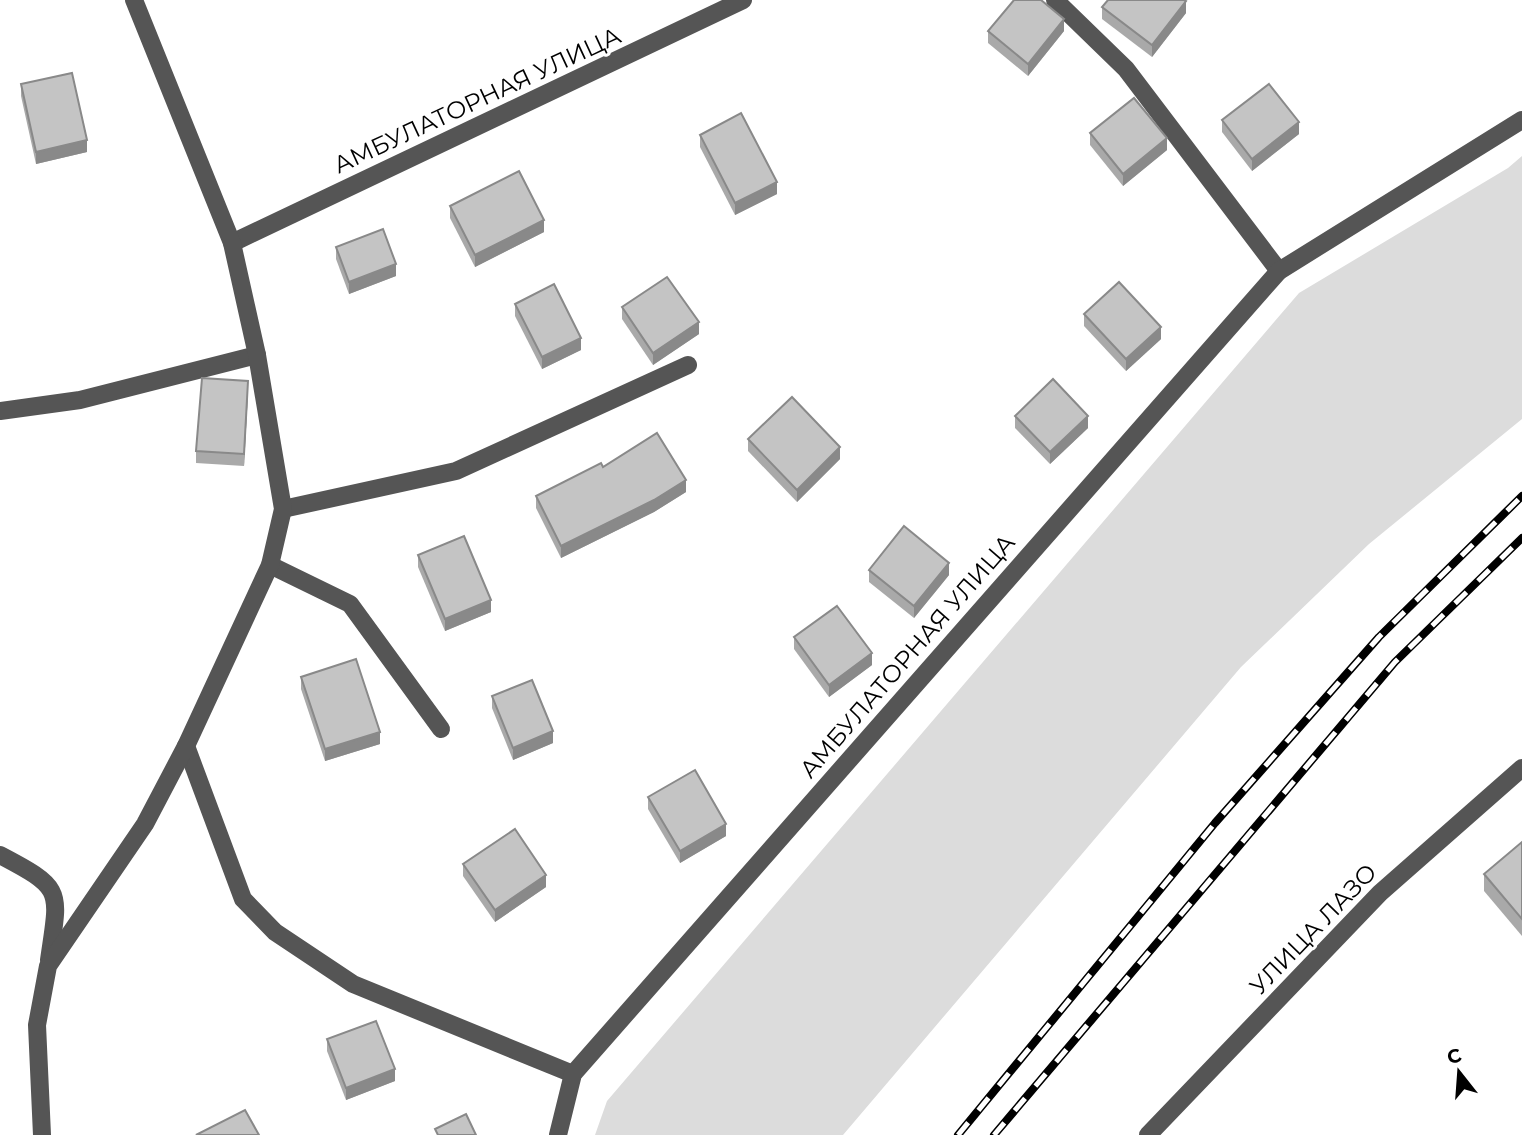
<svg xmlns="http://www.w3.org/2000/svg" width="1522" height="1135" font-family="Montserrat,sans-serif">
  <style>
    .green { fill: #dcdcdc }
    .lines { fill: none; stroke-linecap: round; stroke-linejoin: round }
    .minor { stroke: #555; stroke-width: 18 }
    .rail-casing { stroke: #000; stroke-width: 8 }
    .rail { stroke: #fff; stroke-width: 5; stroke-dasharray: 16; stroke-linecap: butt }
    .wall { fill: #a9a9a9 }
    .shaded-wall { fill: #898989 }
    .building { fill: #c4c4c4; stroke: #898989; stroke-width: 2 }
    .labels { text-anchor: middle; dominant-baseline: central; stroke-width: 6; stroke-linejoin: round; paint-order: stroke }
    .street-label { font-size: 24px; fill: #000; stroke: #fff }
  </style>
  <rect width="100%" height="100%" fill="#fff"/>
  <path class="green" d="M1522,156V419L1369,544L1241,667L843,1135H595L607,1101L1299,293L1508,168Z"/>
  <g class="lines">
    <g class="minor">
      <path d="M1055,0L1126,69L1279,271"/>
      <path d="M232,243L743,0"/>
      <path d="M0,411L80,400L257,355"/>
      <path d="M283,509L456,471L688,365"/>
      <path d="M270,565L350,604L441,729"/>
      <path d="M186,746L243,899L275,932L353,984L573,1074"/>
      <path d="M0,855C65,889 59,890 49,960"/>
      <path d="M42,1135L37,1025L48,966L145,824L186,746L270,565L283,509L257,355L232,243L134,0"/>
      <path d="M558,1135L573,1074L1279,271L1522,120"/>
      <path d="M1148,1135L1380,893L1522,768"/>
    </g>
    <g class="rail-casing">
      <g id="rail">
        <path d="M958,1135L1215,823L1379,637L1522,496"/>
        <path d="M994,1135L1395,662L1522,538"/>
      </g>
    </g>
    <use href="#rail" class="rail"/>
  </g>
  <g class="wall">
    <path d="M1102,7L1186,13L1152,57L1102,19Z"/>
    <path d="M988,31H1064L1028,76L988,43Z"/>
    <path d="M21,84L87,152L36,164L21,96Z"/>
    <path d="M1222,120L1299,134L1252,171L1222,132Z"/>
    <path d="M1090,133L1167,150L1123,186L1090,145Z"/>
    <path d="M700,135L777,194L735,215L700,147Z"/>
    <path d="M450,206L544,232L475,267L450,218Z"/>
    <path d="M336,247L396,276L349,294L336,259Z"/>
    <path d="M515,304L581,350L542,369L515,316Z"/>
    <path d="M622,307L699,334L653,365L622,319Z"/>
    <path d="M1084,314L1161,339L1126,371L1084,326Z"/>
    <path d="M248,393L244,466L196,463V451Z"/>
    <path d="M1015,416L1088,428L1050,464L1015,428Z"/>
    <path d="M748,439L840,459L797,502L748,451Z"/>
    <path d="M603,467L686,492L654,512L561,558L536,508V496Z"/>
    <path d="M418,555L491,612L445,631L418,567Z"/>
    <path d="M869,570L949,575L914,618L869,582Z"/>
    <path d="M794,637L872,665L829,697L794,649Z"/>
    <path d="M301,677L380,744L325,761L301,689Z"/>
    <path d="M492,696L553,743L513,760L492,708Z"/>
    <path d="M648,797L726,836L680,863L648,809Z"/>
    <path d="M1522,842V936L1484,891V874Z"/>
    <path d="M463,864L546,887L495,922L463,876Z"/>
    <path d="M327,1039L395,1081L346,1100L327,1051Z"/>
  </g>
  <g class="shaded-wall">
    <path d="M1186,1V13L1152,57V45Z"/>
    <path d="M1064,19V31L1028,76V64Z"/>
    <path d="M1299,122V134L1252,171V159Z"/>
    <path d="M1167,138V150L1123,186V174Z"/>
    <path d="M87,140V152L36,164V152Z"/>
    <path d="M777,182V194L735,215V203Z"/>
    <path d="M544,220V232L475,267V255Z"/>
    <path d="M396,264V276L349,294V282Z"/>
    <path d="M699,322V334L653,365V353Z"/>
    <path d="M1161,327V339L1126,371V359Z"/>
    <path d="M581,338V350L542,369V357Z"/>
    <path d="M248,381V393L244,466V454Z"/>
    <path d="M1088,416V428L1050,464V452Z"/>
    <path d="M840,447V459L797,502V490Z"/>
    <path d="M686,480V492L654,512L561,558V546Z"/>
    <path d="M949,563V575L914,618V606Z"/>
    <path d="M491,600V612L445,631V619Z"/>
    <path d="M872,653V665L829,697V685Z"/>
    <path d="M553,731V743L513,760V748Z"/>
    <path d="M380,732V744L325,761V749Z"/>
    <path d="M726,824V836L680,863V851Z"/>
    <path d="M546,875V887L495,922V910Z"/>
    <path d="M395,1069V1081L346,1100V1088Z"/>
  </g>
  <g class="building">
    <path d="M1014,0H1041L1064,19L1028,64L988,31Z"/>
    <path d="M1108,0H1184L1186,1L1152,45L1102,7Z"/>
    <path d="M72,73L87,140L36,152L21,84Z"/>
    <path d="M1269,84L1299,122L1252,159L1222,120Z"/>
    <path d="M1134,98L1167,138L1123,174L1090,133Z"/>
    <path d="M741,113L777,182L735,203L700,135Z"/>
    <path d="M519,171L544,220L475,255L450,206Z"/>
    <path d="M383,229L396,264L349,282L336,247Z"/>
    <path d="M667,277L699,322L653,353L622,307Z"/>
    <path d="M1119,282L1161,327L1126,359L1084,314Z"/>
    <path d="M554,284L581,338L542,357L515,304Z"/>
    <path d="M202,378L248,381L244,454L196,451Z"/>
    <path d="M1053,379L1088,416L1050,452L1015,416Z"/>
    <path d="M792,397L840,447L797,490L748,439Z"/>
    <path d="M657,433L686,480L654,500L561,546L536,496L601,463L603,467Z"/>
    <path d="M904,526L949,563L914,606L869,570Z"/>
    <path d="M464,536L491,600L445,619L418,555Z"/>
    <path d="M837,606L872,653L829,685L794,637Z"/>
    <path d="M356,659L380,732L325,749L301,677Z"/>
    <path d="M532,680L553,731L513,748L492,696Z"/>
    <path d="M695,770L726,824L680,851L648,797Z"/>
    <path d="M515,829L546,875L495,910L463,864Z"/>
    <path d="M1522,842V919L1484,874Z"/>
    <path d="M376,1021L395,1069L346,1088L327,1039Z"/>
    <path d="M245,1110L259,1135H196Z"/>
    <path d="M466,1114L476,1135H438L435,1129Z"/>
  </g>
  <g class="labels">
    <g class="street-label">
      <text transform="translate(477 100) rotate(-25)">АМБУЛАТОРНАЯ УЛИЦА</text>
      <text transform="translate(907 656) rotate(-49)">АМБУЛАТОРНАЯ УЛИЦА</text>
      <text transform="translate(1313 929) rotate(-46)">УЛИЦА ЛАЗО</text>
    </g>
  </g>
  <g transform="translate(1459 1072) rotate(343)" stroke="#ffffff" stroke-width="5" paint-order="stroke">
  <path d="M0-5L12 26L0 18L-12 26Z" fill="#000000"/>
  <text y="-10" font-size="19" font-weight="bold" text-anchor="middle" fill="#000000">С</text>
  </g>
</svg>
